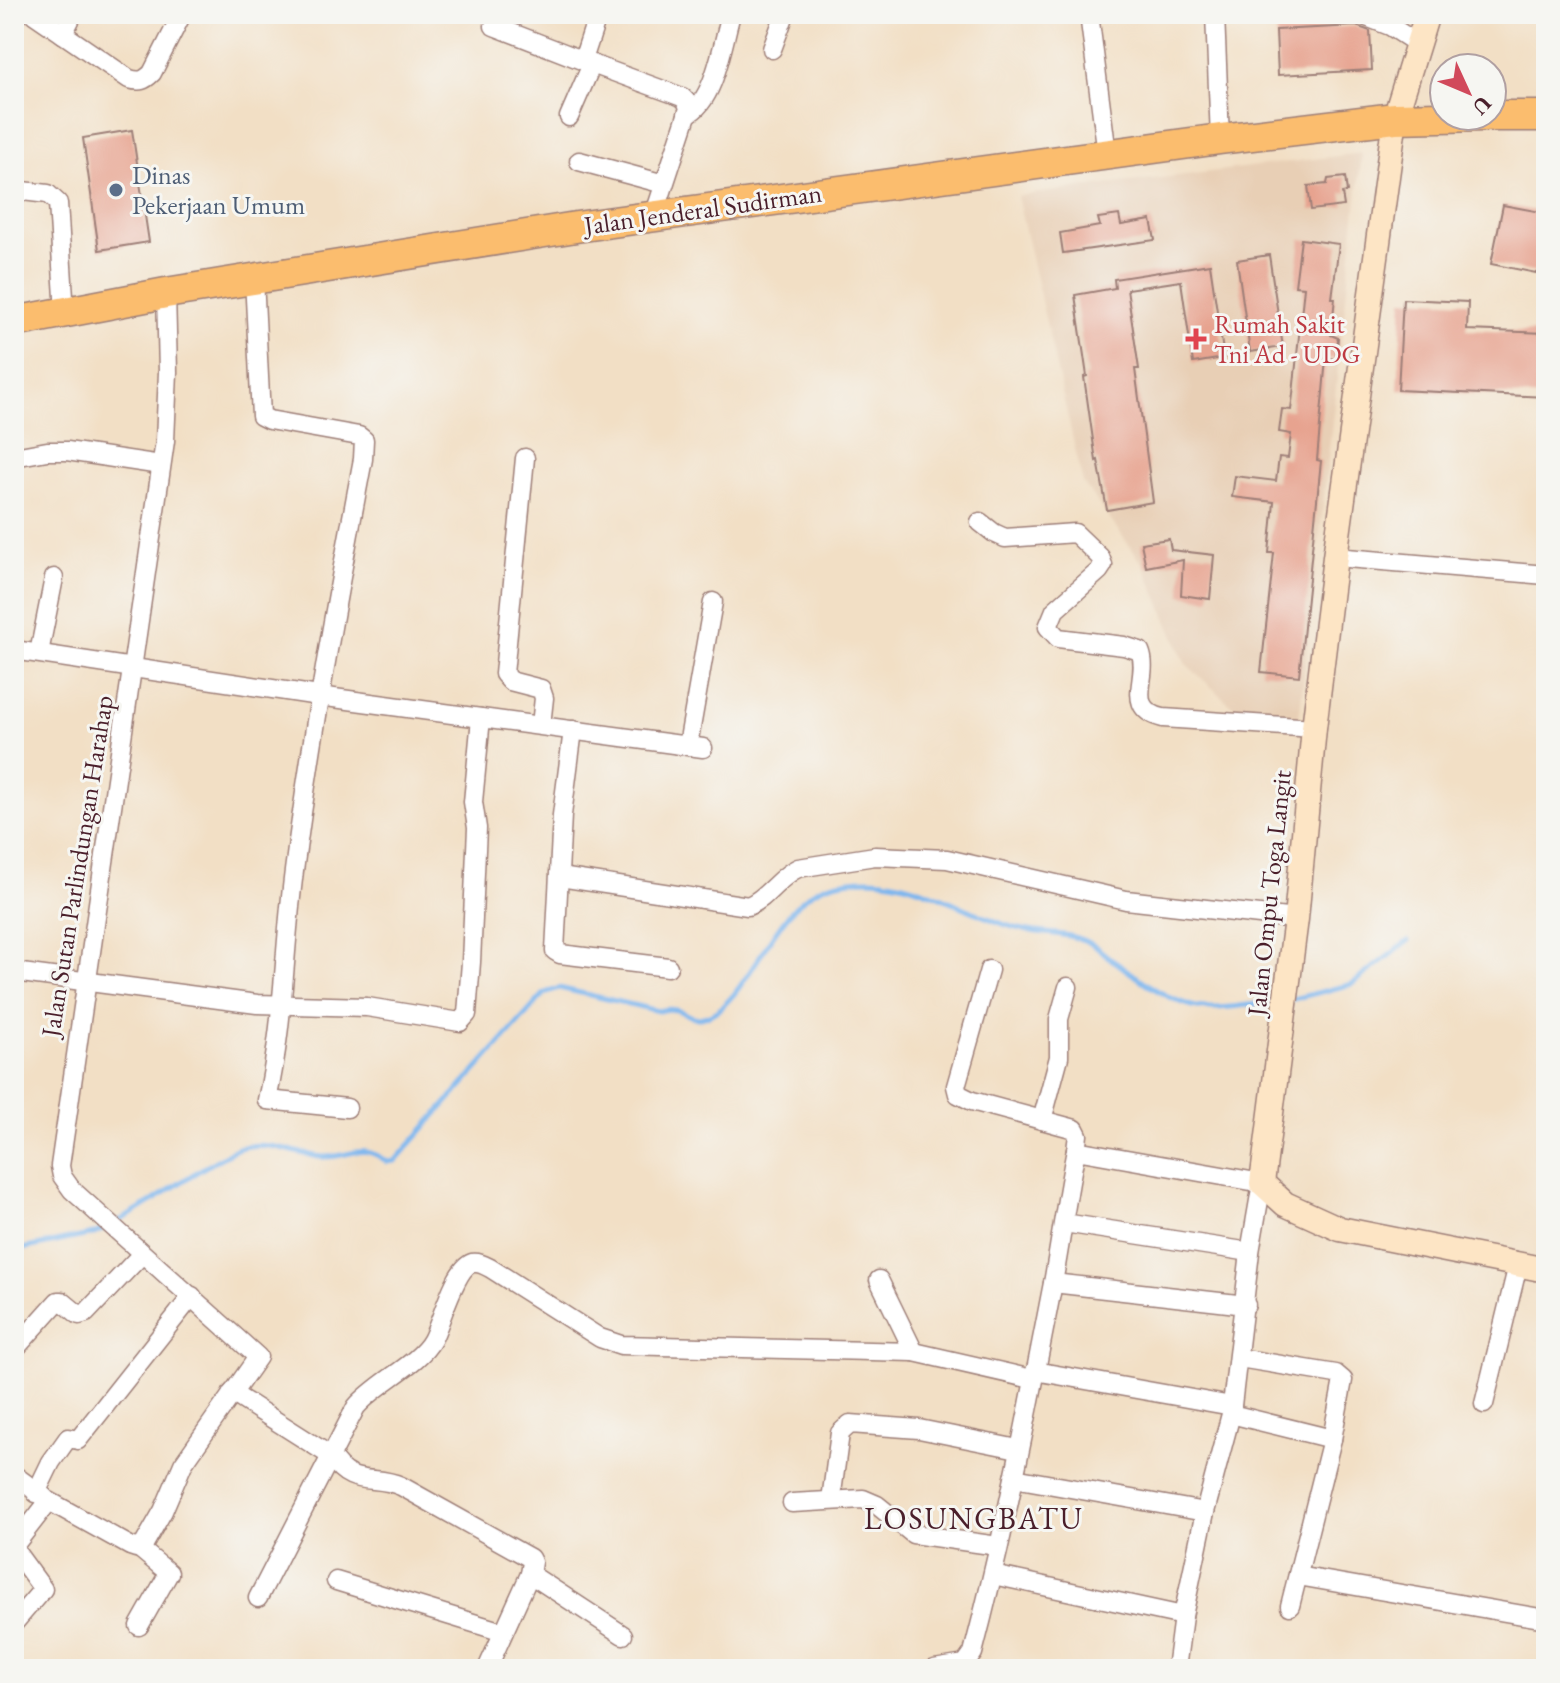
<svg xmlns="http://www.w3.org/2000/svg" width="1560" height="1683" font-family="'EB Garamond',serif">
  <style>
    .built { fill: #e8cfb5 }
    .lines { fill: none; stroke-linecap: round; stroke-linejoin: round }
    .stream { stroke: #7db6ee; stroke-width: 5 }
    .building { fill: #e7a38f }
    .minor-casing { stroke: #9e7f78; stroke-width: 21 }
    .secondary-casing { stroke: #9e7f78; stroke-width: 27 }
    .trunk-casing { stroke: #9e7f78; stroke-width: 33 }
    .minor { stroke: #fff; stroke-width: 18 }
    .secondary { stroke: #fde5c5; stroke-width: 24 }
    .trunk { stroke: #fbbd6e; stroke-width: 30 }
    .service-dot { fill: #5c6f8a; stroke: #f6f6f2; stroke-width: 3 }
    .health-dot { fill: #e0444e; stroke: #f6f6f2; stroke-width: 3 }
    .labels { text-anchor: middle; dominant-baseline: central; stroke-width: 6; stroke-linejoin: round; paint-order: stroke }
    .service-label { font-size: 26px; fill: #4e5e75; stroke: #f6f6f2; text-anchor: start }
    .street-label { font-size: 26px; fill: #4a1f2b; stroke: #f6f6f2 }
    .health-label { font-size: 26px; fill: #be3a42; stroke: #f6f6f2; text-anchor: start }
    .quarter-label { font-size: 30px; letter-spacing: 2px; fill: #4a1f2b; stroke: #f6f6f2 }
  </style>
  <rect width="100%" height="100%" fill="#f6f6f2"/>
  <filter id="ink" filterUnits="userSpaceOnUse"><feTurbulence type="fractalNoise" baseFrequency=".0125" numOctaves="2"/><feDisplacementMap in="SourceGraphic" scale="16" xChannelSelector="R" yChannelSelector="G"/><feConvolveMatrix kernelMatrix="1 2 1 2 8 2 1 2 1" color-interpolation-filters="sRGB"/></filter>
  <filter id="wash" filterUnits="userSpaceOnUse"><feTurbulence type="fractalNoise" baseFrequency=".006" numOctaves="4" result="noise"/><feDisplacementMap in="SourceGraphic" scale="32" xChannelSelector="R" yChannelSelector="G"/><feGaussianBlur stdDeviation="1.8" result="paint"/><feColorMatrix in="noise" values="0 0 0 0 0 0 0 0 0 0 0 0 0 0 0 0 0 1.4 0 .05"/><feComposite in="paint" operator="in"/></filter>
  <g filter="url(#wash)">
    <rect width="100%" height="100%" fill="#f2dfc5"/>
    <path class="built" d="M1362,153L1299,719L1238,711L1185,663L1144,565L1083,483L1017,196Z"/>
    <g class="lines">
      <g class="stream">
        <path d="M1293,999L1352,984L1408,941"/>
        <path d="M115,1223C152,1205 184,1177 221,1158C227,1154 235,1148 243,1147C269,1140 297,1155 323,1157C350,1158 361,1141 387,1162L395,1161L545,993L559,988L659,1011C683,1004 688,1022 704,1017C750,1004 772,900 831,884C900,865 947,905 1009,926C1033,935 1063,931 1086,941C1095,945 1103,953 1111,959C1136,976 1160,996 1189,1005C1212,1013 1255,1003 1279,1001"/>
        <path d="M14,1253L22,1249L94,1234L106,1228"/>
      </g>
    </g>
    <g id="blocks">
      <g class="building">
        <path d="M1356,26L1370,31L1372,70L1278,75L1276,30Z"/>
        <path d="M132,130L149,242L99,250L83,138Z"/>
        <path d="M1345,177L1347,192L1342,193L1344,206L1311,210L1308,186L1327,184L1328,179Z"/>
        <path d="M1503,205L1546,213V275L1491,264Z"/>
        <path d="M1119,215L1121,225L1151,220L1155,240L1063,253L1060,233L1100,226L1098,218Z"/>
        <path d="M1301,239L1339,244L1332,298H1335L1331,335L1338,338L1336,359L1326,358L1317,460L1321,461L1299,676L1261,672L1274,553H1269L1274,502L1232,497L1235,476L1276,481L1279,457L1288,458L1291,434L1279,432L1282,409L1291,410L1293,394L1304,287L1295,286Z"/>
        <path d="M1269,255L1283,347L1250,352L1237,260Z"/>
        <path d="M1210,264L1224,358L1193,363L1181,281L1127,289L1139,369H1135L1153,502L1107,510L1098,460L1096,461L1084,377L1087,376L1075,295L1115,288L1114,279Z"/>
        <path d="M1403,299L1468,302L1467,330L1546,333V397L1398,390Z"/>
        <path d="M1169,539L1171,550L1214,555L1210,599L1181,595L1183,560L1146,567L1141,543Z"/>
      </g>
    </g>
  </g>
  <g filter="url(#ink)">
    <use href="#blocks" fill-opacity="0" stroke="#9e7f78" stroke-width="2"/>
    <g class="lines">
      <g class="minor-casing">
        <g id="minor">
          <path d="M34,14L129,79C140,82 144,81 152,73L182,14"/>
          <path d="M1089,14L1107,154"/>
          <path d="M1215,14L1220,139"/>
          <path d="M1359,14L1390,26L1418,44"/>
          <path d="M494,26L592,64L569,117"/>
          <path d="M63,34L73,14"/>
          <path d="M772,49L785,14"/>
          <path d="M583,60L598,14"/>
          <path d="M592,64L682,97L687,102L689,109L654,216"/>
          <path d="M687,114C715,102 723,41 731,14"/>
          <path d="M579,161L664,184"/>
          <path d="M14,190L48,194L58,203L65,313"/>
          <path d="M254,279L261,416L269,420L359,436L364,440L363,459C337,596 312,733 294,871C284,947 284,1025 267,1100L347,1108"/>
          <path d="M14,457L47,451H67L161,465"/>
          <path d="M525,458L504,674L510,681L541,689L544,698L541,725"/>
          <path d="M980,522L994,533L1005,538L1075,533L1100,557L1103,565L1099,571L1055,610L1048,627L1058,638L1124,646L1140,651C1151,677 1122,708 1163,718L1314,728"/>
          <path d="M1335,557L1546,575"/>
          <path d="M14,650L319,696L703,748"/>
          <path d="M39,653L54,578"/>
          <path d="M573,730L562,815L555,951L560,954L668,967"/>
          <path d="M688,745L713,602"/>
          <path d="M560,877L748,906C768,898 778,877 798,868L875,856L947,859L1126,900L1296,919"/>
          <path d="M989,970L956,1086L958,1094L972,1101L1075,1129L1078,1135L1076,1150"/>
          <path d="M14,972L257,1004L367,1007L460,1022L467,1014L471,962L477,828L473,802L481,718"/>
          <path d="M1042,1120L1059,1057V1019L1068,987"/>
          <path d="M1064,1223L1250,1252"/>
          <path d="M879,1280L914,1352"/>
          <path d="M1053,1283L1246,1305"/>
          <path d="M14,1350L58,1301H62L79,1315L86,1313L142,1254"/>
          <path d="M1239,1358L1336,1374L1343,1380L1332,1439L1290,1606"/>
          <path d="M1035,1371L1232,1406"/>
          <path d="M232,1393L331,1456C350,1489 375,1474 401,1486L530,1558L532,1562L530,1574L487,1669"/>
          <path d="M1484,1404L1518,1265"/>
          <path d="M1231,1414L1332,1439"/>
          <path d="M14,1475L44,1497"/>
          <path d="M1014,1478L1205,1512"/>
          <path d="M36,1493L51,1462L68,1438L78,1440L192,1296"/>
          <path d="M831,1500L840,1433L850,1424L919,1429L1018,1449"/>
          <path d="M792,1503L863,1499L877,1505L913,1534L998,1546"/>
          <path d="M139,1548L169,1573L139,1626"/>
          <path d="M530,1574L623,1635"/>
          <path d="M993,1575L1183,1616"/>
          <path d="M1298,1576L1546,1619"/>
          <path d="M336,1581L503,1632"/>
          <path d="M258,1598L356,1407C376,1383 419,1364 432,1340C441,1324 454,1269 472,1263C479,1262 484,1265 490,1268L600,1338L621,1345L914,1352L1032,1379"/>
          <path d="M14,1623L43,1589L16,1552L14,1546L49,1501L130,1546L136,1548L143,1546L163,1511L183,1464L258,1357L72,1190L62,1176L60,1166L165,441L168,372L166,293"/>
          <path d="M934,1669L965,1664L973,1653C1005,1531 1029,1407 1053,1283C1061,1239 1067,1194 1076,1150L1262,1183L1250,1252L1231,1414L1205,1512L1183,1616L1176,1669"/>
        </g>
      </g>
      <g class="secondary-casing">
        <path id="secondary" d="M1427,14L1395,118L1335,557L1314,728L1296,919L1262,1183L1285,1204L1340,1229L1546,1270"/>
      </g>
      <g class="trunk-casing">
        <g id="trunk">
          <path d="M1492,116H1546"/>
          <path d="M14,322L166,293L576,227L1220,139L1395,118L1485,116"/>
        </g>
      </g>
      <use href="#minor" class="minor"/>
      <use href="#secondary" class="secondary"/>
      <use href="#trunk" class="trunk"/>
    </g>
  </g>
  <circle class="service-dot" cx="116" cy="190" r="8"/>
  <path class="health-dot" d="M1192 327h8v8h8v8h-8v8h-8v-8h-8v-8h8z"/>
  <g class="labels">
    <g class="service-label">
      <text x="132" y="175">Dinas<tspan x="132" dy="30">Pekerjaan Umum</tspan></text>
    </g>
    <g class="street-label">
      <text transform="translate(703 209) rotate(-8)">Jalan Jenderal Sudirman</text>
      <text transform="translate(77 866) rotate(-81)">Jalan Sutan Parlindungan Harahap</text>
      <text transform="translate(1269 893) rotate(-84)">Jalan Ompu Toga Langit</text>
    </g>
    <g class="health-label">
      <text x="1214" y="324">Rumah Sakit<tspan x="1214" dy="30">Tni Ad - UDG</tspan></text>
    </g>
    <g class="quarter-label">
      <text x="974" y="1518">LOSUNGBATU</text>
    </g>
  </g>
  <rect width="1560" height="1683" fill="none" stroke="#f6f6f2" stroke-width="48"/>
  <g transform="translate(1468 92) rotate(134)"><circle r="38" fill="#f6f6f2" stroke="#b1a0a2" stroke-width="2"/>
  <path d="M0-6L14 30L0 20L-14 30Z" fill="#d1495b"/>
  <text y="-12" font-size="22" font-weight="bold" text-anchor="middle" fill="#4a1f2b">U</text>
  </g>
</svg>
